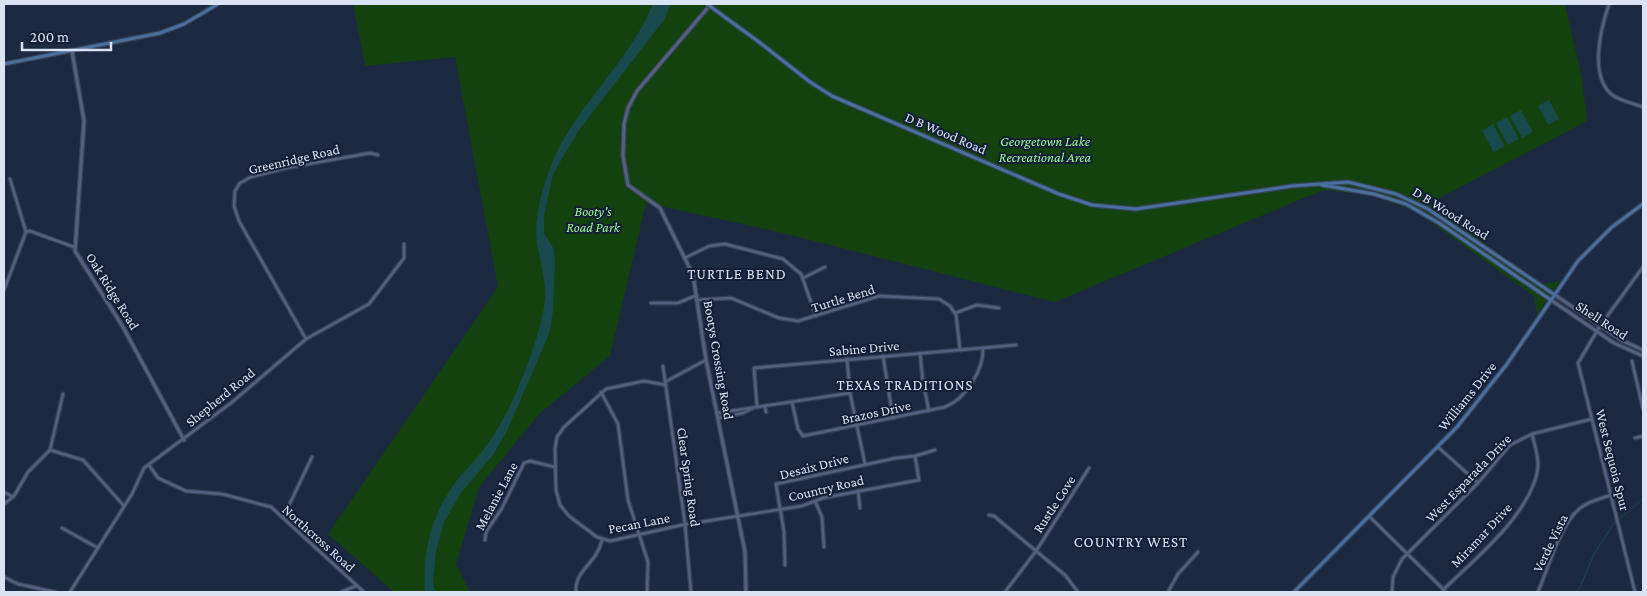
<svg xmlns="http://www.w3.org/2000/svg" width="1647" height="596" font-family="'Crimson Pro',serif">
  <style>
    .green { fill: #13420e }
    .water { fill: #18494d }
    .lines { fill: none; stroke-linecap: round; stroke-linejoin: round }
    .stream { stroke: #18494d; stroke-width: 1 }
    .minor-casing { stroke: #384358; stroke-width: 5 }
    .tertiary-casing { stroke: #384358; stroke-width: 5.5 }
    .secondary-casing { stroke: #384358; stroke-width: 5.5 }
    .minor { stroke: #52627e; stroke-width: 2.5 }
    .tertiary { stroke: #52627e; stroke-width: 3 }
    .secondary { stroke: #496f9f; stroke-width: 3 }
    .secondary-bridge-casing { stroke: #384358; stroke-width: 5.5; stroke-linecap: butt }
    .secondary-bridge { stroke: #496f9f; stroke-width: 3 }
    .labels { text-anchor: middle; dominant-baseline: central; stroke-width: 4; stroke-linejoin: round; paint-order: stroke }
    .street-label { font-size: 14px; fill: #d9e3f3; stroke: #121f36 }
    .park-label { font-size: 14px; font-style: italic; fill: #9ef994; stroke: #121f36 }
    .neighbourhood-label { font-size: 15px; letter-spacing: 1px; fill: #d9e3f3; stroke: #121f36 }
  </style>
  <rect width="100%" height="100%" fill="#1b2941"/>
  <path class="green" d="M353,4H1565L1582,79L1587,121L1428,204L1542,284L1560,281L1537,315L1534,296L1417,212L1372,195L1323,190L1055,302L770,230L646,203L610,356L540,413L479,487L456,564L470,592H435L434,590L431,592H394L328,534L498,287L455,57L365,66Z"/>
  <g class="water">
    <path d="M653,4H671L664,20L579,130L553,174L544,216V233L554,249L555,262L553,311L549,334L507,431L493,455L461,493L444,522L436,552L433,582L435,592H425C422,551 432,512 458,479C466,469 476,460 483,450C497,432 509,409 518,388C528,366 546,316 545,293C545,273 537,253 536,233C536,208 545,179 555,156C581,101 629,61 653,4Z"/>
    <path d="M1549,100L1559,119L1548,125L1538,106Z"/>
    <path d="M1521,110L1533,132L1522,138L1510,116Z"/>
    <path d="M1507,117L1519,139L1508,145L1496,123Z"/>
    <path d="M1493,124L1505,146L1494,152L1482,131Z"/>
  </g>
  <g class="lines">
    <g class="stream">
      <path d="M1620,518L1643,499"/>
      <path d="M1578,592L1594,554L1616,520"/>
    </g>
    <g class="minor-casing">
      <g id="minor">
        <path d="M1609,4C1601,28 1589,74 1611,94C1620,101 1632,103 1643,107"/>
        <path d="M26,232L30,231L74,247"/>
        <path d="M685,258L709,246L725,244L783,259L801,274L816,316"/>
        <path d="M803,278L825,267"/>
        <path d="M4,290L26,232L10,179"/>
        <path d="M697,300L731,298L779,318L798,321L879,296L939,299L950,306L956,315L960,350"/>
        <path d="M651,303H678L697,295"/>
        <path d="M955,313L977,305L999,308"/>
        <path d="M306,339L239,221L234,206L235,191L240,183L251,177L286,168L370,153L378,155"/>
        <path d="M920,353L923,382L929,411"/>
        <path d="M883,356L893,418"/>
        <path d="M847,359L850,393L865,464"/>
        <path d="M1632,361L1643,409"/>
        <path d="M663,366L685,524L691,592"/>
        <path d="M665,382L706,360"/>
        <path d="M666,385L644,381L606,389L564,427L557,437L555,449L556,490L560,505L569,516L597,537L610,541L682,525L802,506L823,498L919,480L915,456"/>
        <path d="M601,392L618,424L628,500L648,562L647,592"/>
        <path d="M792,402L798,429L803,436L945,407C966,399 984,369 983,348"/>
        <path d="M765,406L766,412"/>
        <path d="M757,407L754,368L1016,345"/>
        <path d="M717,413L850,393"/>
        <path d="M718,418L743,413L753,408"/>
        <path d="M1635,438L1643,436"/>
        <path d="M1438,447L1478,483"/>
        <path d="M50,450L83,460L124,506"/>
        <path d="M149,465L158,478L186,491L222,494L271,507L364,592"/>
        <path d="M858,491L860,508"/>
        <path d="M4,492L13,497"/>
        <path d="M815,501L822,517L824,547"/>
        <path d="M4,504L14,496L28,472L50,450L63,394"/>
        <path d="M989,515L994,516L1065,575L1078,592"/>
        <path d="M1370,517L1446,592"/>
        <path d="M283,518L312,457"/>
        <path d="M62,528L98,548"/>
        <path d="M485,540L486,532L502,508L524,463L530,461L555,467"/>
        <path d="M785,565L784,532L776,484L896,458L915,456L935,450"/>
        <path d="M4,577L18,584L55,592"/>
        <path d="M1443,590C1475,559 1527,517 1537,473C1540,460 1535,447 1532,434"/>
        <path d="M70,592L132,494L144,468L231,403L306,339L369,304L404,258V244"/>
        <path d="M341,592L356,586"/>
        <path d="M576,592C574,570 597,564 602,540"/>
        <path d="M1005,592L1036,551L1089,468"/>
        <path d="M1168,592L1178,574L1198,552"/>
        <path d="M1392,592L1393,577L1402,559L1478,483L1510,445L1532,434L1592,419"/>
        <path d="M1538,592C1548,569 1560,525 1579,509C1588,501 1600,499 1611,495"/>
        <path d="M1635,592L1578,363L1600,326L1643,267"/>
      </g>
    </g>
    <g class="tertiary-casing">
      <g id="tertiary">
        <path d="M711,4L637,91L628,108L624,124L623,156L628,185L660,208L693,275L706,360L745,552L746,592"/>
        <path d="M72,51L84,121L75,251L123,327L184,440"/>
        <path d="M1555,295L1621,340L1643,350"/>
        <path d="M1551,300L1614,343L1643,356"/>
      </g>
    </g>
    <g class="secondary-casing">
      <g id="secondary">
        <path d="M759,42L810,82L832,96L1059,194L1092,205L1136,209L1292,186L1348,182L1396,194L1428,209L1555,295"/>
        <path d="M4,64L160,33L184,24L218,4"/>
        <path d="M1322,185L1374,194L1406,204L1439,223L1551,300"/>
        <path d="M1294,592L1457,427L1507,364L1578,261L1612,227L1643,204"/>
      </g>
    </g>
    <use href="#minor" class="minor"/>
    <use href="#tertiary" class="tertiary"/>
    <use href="#secondary" class="secondary"/>
    <g class="secondary-bridge-casing">
      <path id="secondary-bridge" d="M707,4L759,42"/>
    </g>
    <use href="#secondary-bridge" class="secondary-bridge"/>
  </g>
  <g class="labels">
    <g class="street-label">
      <text transform="translate(946 133) rotate(23)">D B Wood Road</text>
      <text transform="translate(294 159) rotate(-13)">Greenridge Road</text>
      <text transform="translate(1451 213) rotate(32)">D B Wood Road</text>
      <text transform="translate(113 291) rotate(58)">Oak Ridge Road</text>
      <text transform="translate(843 298) rotate(-17)">Turtle Bend</text>
      <text transform="translate(1602 320) rotate(33)">Shell Road</text>
      <text transform="translate(864 348) rotate(-5)">Sabine Drive</text>
      <text transform="translate(719 360) rotate(80)">Bootys Crossing Road</text>
      <text transform="translate(1467 396) rotate(-51)">Williams Drive</text>
      <text transform="translate(220 397) rotate(-39)">Shepherd Road</text>
      <text transform="translate(876 412) rotate(-12)">Brazos Drive</text>
      <text transform="translate(1613 460) rotate(76)">West Sequoia Spur</text>
      <text transform="translate(814 466) rotate(-14)">Desaix Drive</text>
      <text transform="translate(689 477) rotate(82)">Clear Spring Road</text>
      <text transform="translate(1468 478) rotate(-46)">West Esparada Drive</text>
      <text transform="translate(826 488) rotate(-13)">Country Road</text>
      <text transform="translate(496 496) rotate(-62)">Melanie Lane</text>
      <text transform="translate(1054 504) rotate(-57)">Rustle Cove</text>
      <text transform="translate(639 523) rotate(-11)">Pecan Lane</text>
      <text transform="translate(1481 535) rotate(-47)">Miramar Drive</text>
      <text transform="translate(319 538) rotate(42)">Northcross Road</text>
      <text transform="translate(1550 543) rotate(-64)">Verde Vista</text>
    </g>
    <g class="park-label">
      <text x="1045" y="141">Georgetown Lake<tspan x="1045" dy="16">Recreational Area</tspan></text>
      <text x="593" y="211">Booty's<tspan x="593" dy="16">Road Park</tspan></text>
    </g>
    <g class="neighbourhood-label">
      <text x="737" y="274">TURTLE BEND</text>
      <text x="905" y="385">TEXAS TRADITIONS</text>
      <text x="1131" y="542">COUNTRY WEST</text>
    </g>
  </g>
  <rect width="1647" height="596" fill="none" stroke="#d9e3f3" stroke-width="10"/>
  <path d="M22 42v8h89v-8" fill="none" stroke="#d9e3f3" stroke-width="2.5"/>
  <text x="30" y="42" font-size="15" fill="#d9e3f3" stroke="#121f36" stroke-width="4" paint-order="stroke">200 m</text>
</svg>
